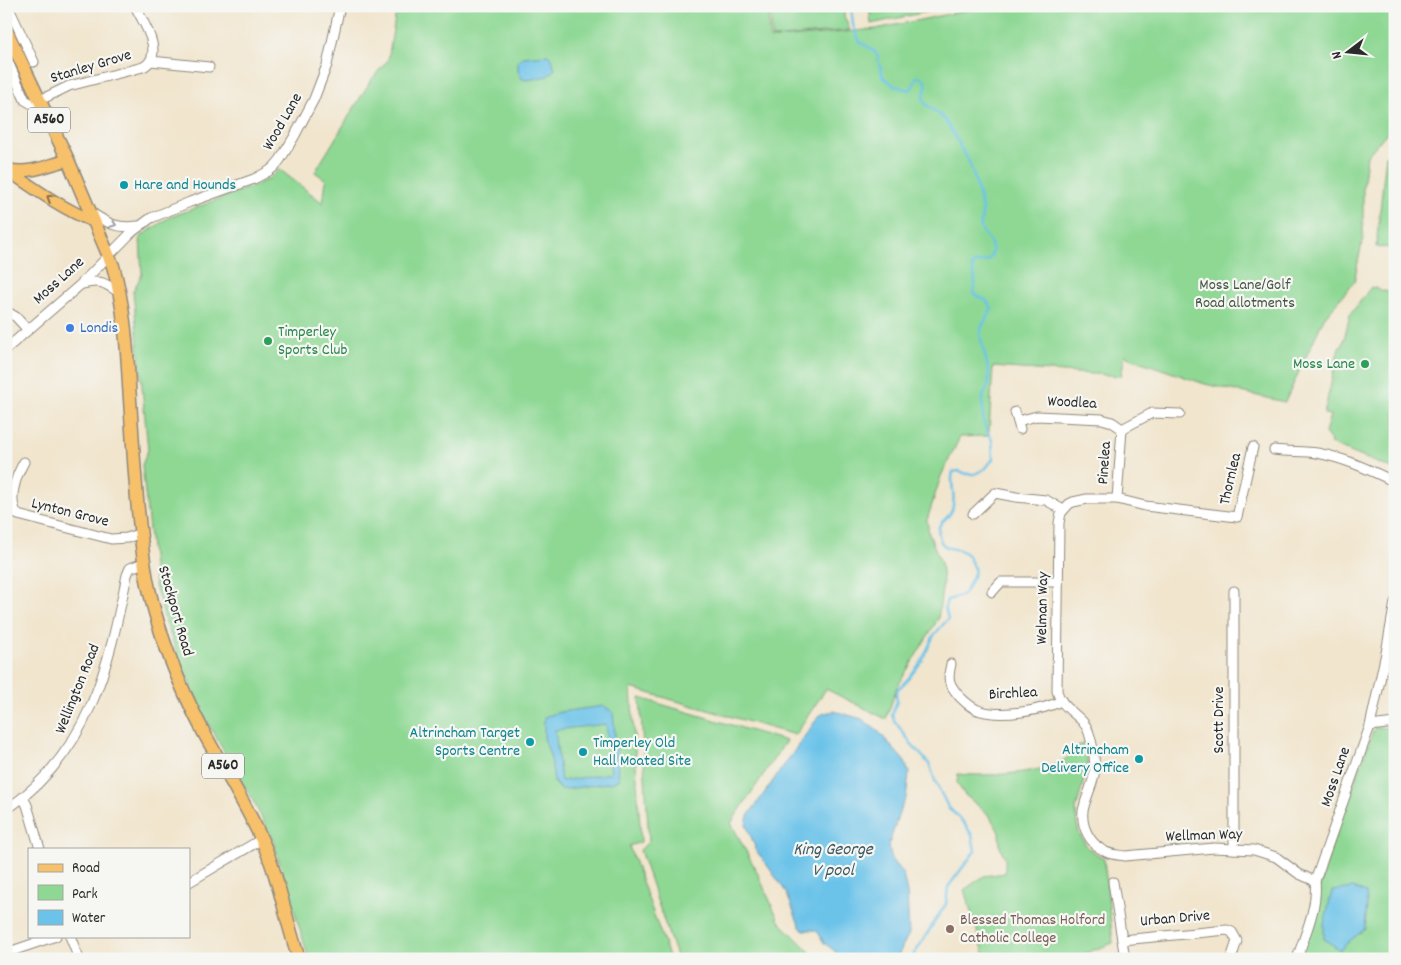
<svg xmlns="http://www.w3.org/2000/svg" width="1401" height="965" font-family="Dekko,sans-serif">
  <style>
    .green { fill: #8ed894; stroke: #5c8260 }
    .water { fill: #6cc3e9; stroke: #4c778a; fill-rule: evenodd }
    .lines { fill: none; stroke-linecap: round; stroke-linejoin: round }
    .stream { stroke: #6cc3e9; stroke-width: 2.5 }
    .minor-casing { stroke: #8e887c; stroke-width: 11 }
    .major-casing { stroke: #8e887c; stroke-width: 14 }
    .highway-casing { stroke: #8e887c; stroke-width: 15 }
    .minor { stroke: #fff; stroke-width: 9 }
    .major { stroke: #f7c06b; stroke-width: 11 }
    .highway { stroke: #f7c06b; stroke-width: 12 }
    .oneway { stroke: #876e48 }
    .oneway2 { stroke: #a0a0a0 }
    .culture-dot { fill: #0f9aa8; stroke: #f6f6f2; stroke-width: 2 }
    .shop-dot { fill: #3f7fe0; stroke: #f6f6f2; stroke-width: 2 }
    .leisure-dot { fill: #2e9e5b; stroke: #f6f6f2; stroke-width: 2 }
    .education-dot { fill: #8d6e63; stroke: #f6f6f2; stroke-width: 2 }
    .labels { text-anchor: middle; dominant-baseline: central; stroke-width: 4.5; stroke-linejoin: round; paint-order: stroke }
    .shield { fill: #f6f6f2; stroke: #686867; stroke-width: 1 }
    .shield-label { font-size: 15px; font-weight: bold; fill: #2b2b2b }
    .street-label { font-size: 16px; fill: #2b2b2b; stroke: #f6f6f2 }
    .culture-label { font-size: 16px; fill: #0d838f; stroke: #f6f6f2; text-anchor: start }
    .park-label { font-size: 16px; fill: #445645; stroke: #f6f6f2 }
    .shop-label { font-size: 16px; fill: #366cbe; stroke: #f6f6f2; text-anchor: start }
    .leisure-label { font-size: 16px; fill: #27864d; stroke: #f6f6f2; text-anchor: start }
    .education-label { font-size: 16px; fill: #785e54; stroke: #f6f6f2; text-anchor: start }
    .water-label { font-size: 18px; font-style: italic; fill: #3e5964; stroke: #f6f6f2 }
  </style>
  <rect width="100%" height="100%" fill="#f6f6f2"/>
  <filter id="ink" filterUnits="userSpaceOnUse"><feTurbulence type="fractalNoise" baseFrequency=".02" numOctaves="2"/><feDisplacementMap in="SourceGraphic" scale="10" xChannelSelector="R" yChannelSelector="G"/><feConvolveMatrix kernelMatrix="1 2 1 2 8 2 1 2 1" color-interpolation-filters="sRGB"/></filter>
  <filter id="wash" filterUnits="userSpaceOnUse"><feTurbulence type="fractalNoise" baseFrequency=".0096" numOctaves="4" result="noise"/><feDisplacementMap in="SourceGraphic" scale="20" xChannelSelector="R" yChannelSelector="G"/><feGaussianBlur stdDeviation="1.12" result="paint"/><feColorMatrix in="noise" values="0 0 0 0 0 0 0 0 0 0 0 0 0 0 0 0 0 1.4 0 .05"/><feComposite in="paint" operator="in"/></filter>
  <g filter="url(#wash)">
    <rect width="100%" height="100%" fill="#f1e5cd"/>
    <g class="green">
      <path d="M397,6H767L770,39L876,29L988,6H1395V123L1367,156L1363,189V238L1354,282L1324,318L1285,402L1205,384L1127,357L1125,354L1121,376L993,367L989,431L987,436L960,437L941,476L927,520L929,534L941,563L943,582L938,619L897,687L886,719L826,689L795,735L631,688L641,842L629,846L670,959H309L272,838L249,793L240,780L203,714L179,659L164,617L155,585L142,465L148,450L133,291L142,274L140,237L168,218L256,185L270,178L279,169L323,203L326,180L315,172L371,80L388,60Z"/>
      <path d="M769,6H845L844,16L850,30L772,38Z"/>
      <path d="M869,6H954L871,24Z"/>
      <path d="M1386,155L1395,156V248L1376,247Z"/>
      <path d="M1371,287L1395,294V470L1330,444L1331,441L1325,433L1330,415L1324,414L1339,347H1342L1350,315Z"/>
      <path d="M640,698L786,741L731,823L756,870L779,921L817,959H677L640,850L649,841Z"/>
      <path d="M1395,727V959H1299L1331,848L1374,728Z"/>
      <path d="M1084,743L1087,756L1088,765L1076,809L1077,825L1080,835L1088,848L1104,859L1113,943L1070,959H986L964,890L984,876L1005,873V858L1000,847L999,832L989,815L964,794L957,783L958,774C983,777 1047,774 1067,758C1070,756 1071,751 1074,749C1076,746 1081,745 1084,743Z"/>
    </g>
    <g class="water">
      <path d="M548,55L552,59L555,69L548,76L528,80L522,79L518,71V60L523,57Z"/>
      <path d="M604,706L613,712L619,780L614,782L561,790L554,782L551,759L544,738V717L560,712ZM606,724L611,773L561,781L555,730Z"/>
      <path d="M834,711L862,719L879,732L905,762L909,773L906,798L900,810L889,844L891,859L903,874L907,893L909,934L903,945L897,959H838L836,952L824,943L818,932L814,930H804L800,927L786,892L762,858L757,852L746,824L748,816L819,716L824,713Z"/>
      <path d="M1353,888L1366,893L1367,904L1365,929L1352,939L1340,950L1324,939V924L1332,891Z"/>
    </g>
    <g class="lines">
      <path class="stream" d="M851,6L853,25L856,33L860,42L874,51L877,55L883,77L895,86L909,90L912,88L917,77H921C934,86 919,93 924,102C927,107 938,112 942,117C949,125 953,135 959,143L960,148C971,156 979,195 982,209C984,215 979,221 981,228C984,238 996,242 991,256C989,263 981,262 975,263L972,267L975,278L974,293L978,297L986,300L992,309L982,326L980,335L989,372L988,386L983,396V419L985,427L992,440L993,459L986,468L975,474H967L959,471L953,472C949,484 957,495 952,510C948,521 936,520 939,535C939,536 941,542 941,542C947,551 958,547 965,553C968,555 970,559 971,562C976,570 975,573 971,580C963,597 966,595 947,600L945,607L948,619L934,635L922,661L908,679L898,689L896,695L897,701L892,715L894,720L909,741L930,765L935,781L948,807L963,822L972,835L975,851L948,887L946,904L911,959"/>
    </g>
  </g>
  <g filter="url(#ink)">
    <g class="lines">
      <g class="minor-casing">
        <g id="minor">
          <path d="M8,6L34,62"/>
          <path d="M6,57L25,100L32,104L69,86L143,67C166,55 143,22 135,6"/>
          <path d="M151,61L209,67"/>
          <path d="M90,212C108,223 115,229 138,226"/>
          <path d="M83,284C101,279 105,283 120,293"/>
          <path d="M6,311L16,317L28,330"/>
          <path d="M6,349L80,285L132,232L151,218L190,202L254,179L269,171L274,167L280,160L294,137L314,99L327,65L340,6"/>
          <path d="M1015,412L1020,429"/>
          <path d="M1018,421L1037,416L1102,419L1112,422L1122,429"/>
          <path d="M1122,429L1152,413L1180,414"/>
          <path d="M1253,447L1237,517L1145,506L1117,499H1087L1073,502L1069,504L1061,513L1059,523L1057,691C1062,711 1084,715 1089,733C1093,746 1096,761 1094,775C1092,787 1085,799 1083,811C1081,828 1091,845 1106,852C1112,855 1119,855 1125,856L1214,848L1254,850L1276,857L1299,874L1315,881"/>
          <path d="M1274,450C1288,452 1303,451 1317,453C1345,458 1370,470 1395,482"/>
          <path d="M24,462C16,476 7,501 18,515L111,539L127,538L141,533"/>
          <path d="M1117,499L1122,429"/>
          <path d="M973,514L995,493L1016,497L1046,500L1063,510"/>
          <path d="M1234,591V849"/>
          <path d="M992,592L1001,582H1058"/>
          <path d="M951,664C947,680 949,684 959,696C965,702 972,709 981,711C1003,717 1041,711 1061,701"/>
          <path d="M1370,726L1395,723"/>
          <path d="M23,798L27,805L40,849"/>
          <path d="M6,810C90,752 108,668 127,575L130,568L144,563"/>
          <path d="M189,882L262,839"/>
          <path d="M1113,882L1125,959"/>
          <path d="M70,936L79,959"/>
          <path d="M1122,940L1227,930L1232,932L1237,941L1231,959"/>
          <path d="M6,953L56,936"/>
          <path d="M1297,959C1305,934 1318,907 1315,881L1370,726L1386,653L1395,602"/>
        </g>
      </g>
      <g class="major-casing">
        <g id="major">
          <path d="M6,169C32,187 64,210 93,221"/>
          <path d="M10,170C31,174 48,165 68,160"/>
        </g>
      </g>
      <g class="highway-casing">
        <path id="highway" d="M6,30L68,160L113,266C124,304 127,345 129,385C132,427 134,469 138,510C141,536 143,563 149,589C160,638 181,689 204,733C223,768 244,801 260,836C279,876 285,918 299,959"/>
      </g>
      <use href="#minor" class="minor"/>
      <use href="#major" class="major"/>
      <use href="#highway" class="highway"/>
    </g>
    <defs><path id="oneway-chevron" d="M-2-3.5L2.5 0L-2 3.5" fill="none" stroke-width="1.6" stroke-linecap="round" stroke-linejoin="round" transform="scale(1.25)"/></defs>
    <use class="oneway" href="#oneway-chevron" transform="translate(50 198) rotate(-148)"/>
    <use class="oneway2" href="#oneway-chevron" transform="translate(113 224) rotate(21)"/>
  </g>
  <g class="culture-dot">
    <circle cx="124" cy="185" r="5"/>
    <circle cx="530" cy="742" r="5"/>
    <circle cx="583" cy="752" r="5"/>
    <circle cx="1139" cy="759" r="5"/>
  </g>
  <circle class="shop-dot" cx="70" cy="328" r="5"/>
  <g class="leisure-dot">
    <circle cx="268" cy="341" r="5"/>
    <circle cx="1365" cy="364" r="5"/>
  </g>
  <circle class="education-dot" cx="950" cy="929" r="5"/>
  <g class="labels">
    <g class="shield">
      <rect x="28" y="107.5" width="42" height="25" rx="4"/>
      <rect x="202" y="753.5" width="42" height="25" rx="4"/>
    </g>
    <g class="shield-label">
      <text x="49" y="120">A560</text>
      <text x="223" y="766">A560</text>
    </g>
    <g class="street-label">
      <text transform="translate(91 67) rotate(-17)">Stanley Grove</text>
      <text transform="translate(283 122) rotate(-60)">Wood Lane</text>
      <text transform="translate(59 281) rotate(-42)">Moss Lane</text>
      <text transform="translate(1072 403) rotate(3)">Woodlea</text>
      <text transform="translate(1105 463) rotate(-86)">Pinelea</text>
      <text transform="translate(1231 479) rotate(-77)">Thornlea</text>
      <text transform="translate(70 513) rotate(14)">Lynton Grove</text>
      <text transform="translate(1043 608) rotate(-89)">Welman Way</text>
      <text transform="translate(175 611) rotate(74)">Stockport Road</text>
      <text transform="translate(78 689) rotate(-68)">Wellington Road</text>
      <text transform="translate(1013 694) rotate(-3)">Birchlea</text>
      <text transform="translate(1219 720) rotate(-90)">Scott Drive</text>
      <text transform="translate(1336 777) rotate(-71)">Moss Lane</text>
      <text transform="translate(1204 836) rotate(-2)">Wellman Way</text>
      <text transform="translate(1175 919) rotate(-5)">Urban Drive</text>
    </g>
    <g class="culture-label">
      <text x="134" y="185">Hare and Hounds</text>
      <text x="520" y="733" text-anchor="end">Altrincham Target<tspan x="520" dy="18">Sports Centre</tspan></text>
      <text x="593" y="743">Timperley Old<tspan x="593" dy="18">Hall Moated Site</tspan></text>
      <text x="1129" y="750" text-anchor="end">Altrincham<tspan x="1129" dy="18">Delivery Office</tspan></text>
    </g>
    <g class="park-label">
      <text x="1245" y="285">Moss Lane/Golf<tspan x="1245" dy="18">Road allotments</tspan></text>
    </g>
    <g class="shop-label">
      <text x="80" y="328">Londis</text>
    </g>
    <g class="leisure-label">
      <text x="278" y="332">Timperley<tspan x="278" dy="18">Sports Club</tspan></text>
      <text x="1355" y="364" text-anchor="end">Moss Lane</text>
    </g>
    <g class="education-label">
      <text x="960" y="920">Blessed Thomas Holford<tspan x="960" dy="18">Catholic College</tspan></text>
    </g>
    <g class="water-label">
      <text x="833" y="850">King George<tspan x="833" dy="21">V pool</tspan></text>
    </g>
  </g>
  <rect width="1401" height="965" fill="none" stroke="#f6f6f2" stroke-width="25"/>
  <rect x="28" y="848" width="162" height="90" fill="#f6f6f2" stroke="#a5a5a2"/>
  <rect x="38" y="864" width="25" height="8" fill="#f7c06b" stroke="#a5a5a2"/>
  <text x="72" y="872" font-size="15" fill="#2b2b2b">Road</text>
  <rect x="38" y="885" width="25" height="15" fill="#8ed894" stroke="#a5a5a2"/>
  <text x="72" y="898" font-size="15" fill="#2b2b2b">Park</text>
  <rect x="38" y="910" width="25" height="15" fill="#6cc3e9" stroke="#a5a5a2"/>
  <text x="72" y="922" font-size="15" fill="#2b2b2b">Water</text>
  <g transform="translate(1348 52) rotate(254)" stroke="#f6f6f2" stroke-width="4" paint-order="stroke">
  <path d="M0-4L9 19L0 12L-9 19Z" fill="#2b2b2b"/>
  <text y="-8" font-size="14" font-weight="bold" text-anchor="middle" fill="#2b2b2b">N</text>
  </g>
</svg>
